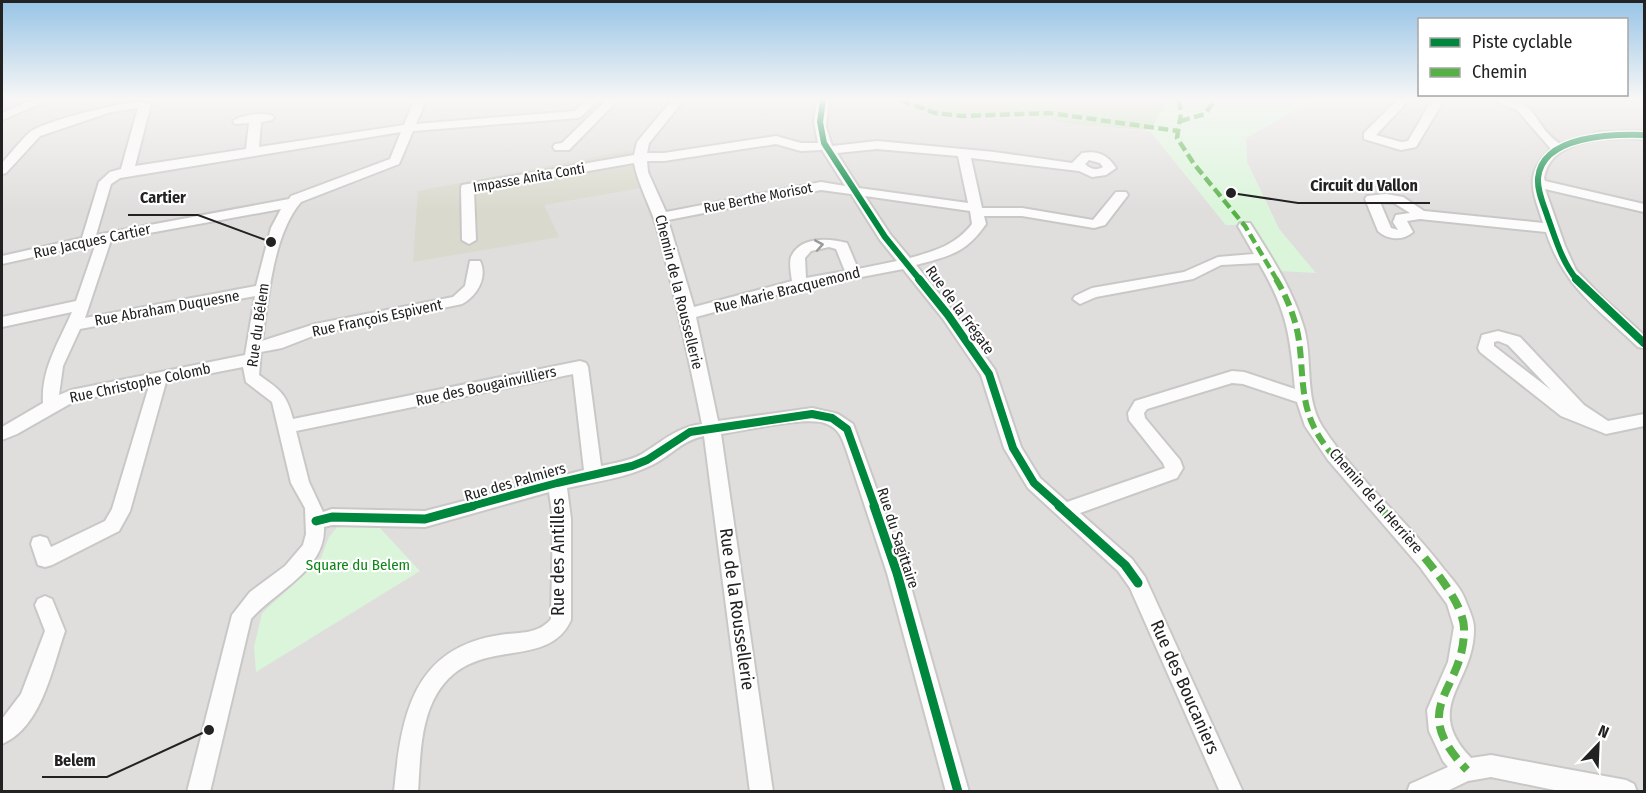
<svg xmlns="http://www.w3.org/2000/svg" width="1646" height="793" font-family="'Fira Sans Condensed',sans-serif">
  <style>
    .residential { fill: #dfdedc }
    .construction { fill: #d9d9cd }
    .forest { fill: #cbdec1 }
    .park { fill: #daf5da }
    .lines { fill: none; stroke-linecap: round; stroke-linejoin: round }
    .minor-casing { stroke: #c9c8c7; stroke-width: 4 }
    .minor { fill: #fdfcfc; fill-rule: evenodd }
    .quiet-far2 { stroke: #55b145; stroke-width: 4.5; stroke-dasharray: 10 4.5; stroke-linecap: butt }
    .quiet-far1 { stroke: #55b145; stroke-width: 6; stroke-dasharray: 12 6; stroke-linecap: butt }
    .quiet { stroke: #55b145; stroke-width: 8; stroke-dasharray: 15 8; stroke-linecap: butt }
    .cycleway-far2-casing { stroke: #fff; stroke-width: 9 }
    .cycleway-far1-casing { stroke: #fff; stroke-width: 11 }
    .cycleway-casing { stroke: #fff; stroke-width: 13 }
    .cycleway-far2 { stroke: #00873e; stroke-width: 6 }
    .cycleway-far1 { stroke: #00873e; stroke-width: 8 }
    .cycleway { stroke: #00873e; stroke-width: 9 }
    .oneway { stroke: #9a9a9a }
    .labels { text-anchor: middle; dominant-baseline: central; stroke-width: 4.5; stroke-linejoin: round; paint-order: stroke }
    .far-street-label { font-size: 14px; fill: #222; stroke: #fff }
    .street-label { font-size: 15px; fill: #222; stroke: #fff }
    .park-label { font-size: 15px; fill: #0c8416; stroke: #fff }
    .near-street-label { font-size: 18px; fill: #222; stroke: #fff }
    .leader { fill: none; stroke: #222; stroke-width: 2 }
    .callout-dot { fill: #222; stroke: #fff; stroke-width: 2 }
    .callout-label { font-size: 16px; text-anchor: middle; font-weight: bold; fill: #222; stroke: #fff; stroke-width: 4.5; stroke-linejoin: round; paint-order: stroke }
  </style>
  <rect width="100%" height="100%" fill="#f0eeeb"/>
  <path class="residential" d="M2,100H890L937,116H1030L1076,125L1150,131L1226,225L1250,224L1315,273L1279,229L1247,162L1246,138L1312,100H1644V791L2,792Z"/>
  <path class="construction" d="M631,150L640,188L544,205L559,237L413,262L418,191Z"/>
  <path class="forest" d="M892,100H1174V126L1145,130L1076,125L1030,116H937Z"/>
  <g class="park">
    <path d="M1168,100H1312L1246,138L1247,162L1279,229L1316,273L1279,271L1250,225H1226L1150,131Z"/>
    <path d="M338,526L380,528L420,571L256,672L254,647L262,613L320,560L329,537Z"/>
  </g>
  <g class="lines">
    <g class="minor-casing">
      <g id="minor">
        <path d="M32,100H48L2,120V113Z"/>
        <path d="M414,100H426L416,124L575,111L586,100H598L582,116L578,118L413,131L399,164L301,202C273,234 268,300 262,341L315,324L453,297L465,286L470,261H480C488,277 477,296 462,304L318,334L282,348L261,352L259,375C280,390 286,393 293,419L580,361L586,363L588,367L601,466C614,463 630,461 642,454C663,441 677,427 702,424C689,359 675,295 658,232C652,208 638,186 634,163L474,191L476,240L469,244L462,240L461,188L462,185L634,155L637,142L672,100H684L649,143L647,153H664L776,136L801,143H818L814,122L817,100H829L826,127L832,146L877,141L994,152L1072,163L1082,153C1098,150 1108,155 1116,168L1106,175L1092,177L1079,171L971,158L982,208H1022L1093,220L1116,192H1126L1128,195L1105,225L1094,228L1022,216H984L986,224C965,254 949,256 916,265L953,311L995,370L1021,447L1040,478L1067,502L1165,468L1163,463L1129,420L1128,413L1135,401L1232,371L1244,372L1295,389C1290,334 1287,311 1259,263L1221,265L1193,279L1096,297L1080,304L1073,299L1075,296L1092,288L1184,272L1218,257L1254,254L1238,226L1240,223H1250C1271,256 1293,290 1304,328C1313,359 1304,397 1322,426C1355,478 1406,519 1443,568C1451,578 1462,589 1466,602C1469,609 1474,620 1474,628C1475,684 1421,706 1471,758L1491,755L1626,780L1634,784L1637,792H1564L1491,777L1468,781L1445,792H1407L1410,784L1448,767L1443,761L1429,731L1427,710L1448,662L1454,627L1447,604L1420,567L1328,460L1305,426L1297,402L1243,384L1232,383L1147,409L1144,413L1145,418L1180,460L1183,468L1177,478L1080,513L1132,559L1145,577L1243,792H1220L1130,588L1118,571L1028,488L1004,448L981,375L943,319L903,269L799,289L696,317L718,421L812,408L838,414L853,424L907,573L969,792H946L887,573L846,449C842,438 839,429 827,424C810,415 743,431 721,434L773,792H750L704,436C682,440 671,456 652,465C626,478 594,482 567,488L571,519V620C546,675 468,629 433,701C420,728 420,762 418,792H394C401,717 412,648 500,635C518,632 538,635 551,619L553,519L549,492L425,527L332,525L324,527C326,570 275,591 251,619L210,792H187L232,615L250,592L285,566L303,545L306,534L305,508L291,483L272,402L246,382L243,367L166,382L130,511L119,531L52,565L45,567L38,565L31,544L33,538L40,536L47,538L51,547L105,521L112,509L149,386L75,401L17,434L2,440V427L43,403C41,369 59,342 72,312L2,327V317L76,301L96,243L2,264V256L82,238L99,182L110,172L121,169L138,108L111,112L40,136L6,173L2,174V163C11,153 20,141 30,132C42,122 140,95 151,104L135,166L246,149L249,123L235,124L233,121C241,115 266,111 274,117L272,120L261,122L259,147L404,125ZM401,132L390,159L291,196L289,199L96,235L111,184L120,178ZM776,144L801,151L822,150L845,186L821,182L666,212L648,172L647,161H664ZM877,149L958,156L968,203L859,188L837,153ZM1089,160L1100,163L1103,167C1096,171 1090,169 1085,164ZM821,190L851,194L880,240L897,261L858,269L847,243C829,238 800,236 791,257C789,263 791,274 792,281L694,307L668,220ZM865,196L970,211L972,224C956,245 935,251 910,258L890,234ZM281,209L271,228L256,286L85,318L111,240ZM829,247L836,249L845,271L806,278L805,258L811,251ZM255,296L245,355L71,390L59,395L63,366L80,329ZM573,374L584,470L425,511L332,509L323,512L309,482L296,431Z"/>
        <path d="M606,100H618L569,150H555L553,147L555,144L562,143Z"/>
        <path d="M1397,100H1409L1376,135L1401,142L1408,141L1432,100H1444L1416,147L1401,150L1364,139V133Z"/>
        <path d="M1494,100C1542,99 1529,122 1560,144L1600,132L1644,131V139C1612,137 1551,136 1544,178L1545,181L1644,204V212L1545,189L1565,246L1576,270L1602,297L1644,335V348L1638,347C1598,309 1564,287 1546,232L1420,219L1407,221L1413,232C1403,241 1388,240 1378,231L1365,199L1367,196L1386,194L1403,197L1424,211L1543,223C1533,191 1523,175 1551,149L1517,110ZM1380,202L1394,203L1410,213L1396,215L1393,222L1398,230L1391,228Z"/>
        <path d="M1498,331L1520,337L1584,405L1608,421L1644,414V426L1606,434L1561,416L1480,352L1478,348L1482,335ZM1498,341L1508,345L1551,390L1494,346V342Z"/>
        <path d="M45,596L52,599L65,631C52,668 42,727 2,744V719L21,694L45,631L35,605L38,599Z"/>
      </g>
    </g>
    <use href="#minor" class="minor"/>
    <g class="quiet-far2">
      <path d="M901,100L935,113L962,116L1050,113L1178,131"/>
      <path d="M1179,100L1181,113L1177,138L1194,164L1245,226L1277,280"/>
      <path d="M1180,121L1205,114L1215,100"/>
    </g>
    <path class="quiet-far1" d="M1276,279C1285,294 1293,312 1297,330C1304,362 1299,395 1313,425C1326,454 1359,483 1380,507"/>
    <path class="quiet" d="M1379,506C1402,533 1463,593 1464,628C1465,693 1405,705 1467,770"/>
    <g class="cycleway-far2-casing">
      <g id="cycleway-far2">
        <path d="M823,100L820,122L824,143L885,237L920,280"/>
        <path d="M1577,280C1562,262 1556,240 1548,218C1544,205 1537,192 1538,178C1542,135 1613,134 1644,135"/>
      </g>
    </g>
    <g class="cycleway-far1-casing">
      <g id="cycleway-far1">
        <path d="M919,279L948,315L989,374L1013,448L1034,483L1061,507"/>
        <path d="M1576,279L1644,343"/>
        <path d="M468,507L557,483L632,466L647,460L690,432L812,414L832,418L847,429L875,507"/>
      </g>
    </g>
    <g class="cycleway-casing">
      <g id="cycleway">
        <path d="M874,506L897,573L958,792"/>
        <path d="M1059,506L1125,565L1138,583"/>
        <path d="M316,521L332,517L425,519L473,506"/>
      </g>
    </g>
    <use href="#cycleway-far2" class="cycleway-far2"/>
    <use href="#cycleway-far1" class="cycleway-far1"/>
    <use href="#cycleway" class="cycleway"/>
  </g>
  <defs><path id="oneway-chevron" d="M-2-3.5L2.5 0L-2 3.5" fill="none" stroke-width="1.6" stroke-linecap="round" stroke-linejoin="round" transform="scale(1.5)"/></defs>
  <use class="oneway" href="#oneway-chevron" transform="translate(819 245) rotate(-10)"/>
  <linearGradient id="sky" x2="0" y2="1"><stop stop-color="#97c4e6"/><stop offset="0.47" stop-color="#f8f7f6"/><stop offset="1" stop-color="#f8f7f6" stop-opacity="0"/></linearGradient>
  <rect width="1646" height="211" fill="url(#sky)"/>
  <g class="labels">
    <g class="far-street-label">
      <text transform="translate(529 178) rotate(-10)">Impasse Anita Conti</text>
      <text transform="translate(758 198) rotate(-11)">Rue Berthe Morisot</text>
    </g>
    <g class="street-label">
      <text transform="translate(92 241) rotate(-12)">Rue Jacques Cartier</text>
      <text transform="translate(787 290) rotate(-14)">Rue Marie Bracquemond</text>
      <text transform="translate(679 292) rotate(76)">Chemin de la Roussellerie</text>
      <text transform="translate(167 308) rotate(-10)">Rue Abraham Duquesne</text>
      <text transform="translate(960 310) rotate(54)">Rue de la Frégate</text>
      <text transform="translate(377 318) rotate(-12)">Rue François Espivent</text>
      <text transform="translate(258 325) rotate(-82)">Rue du Bélem</text>
      <text transform="translate(140 383) rotate(-12)">Rue Christophe Colomb</text>
      <text transform="translate(486 386) rotate(-12)">Rue des Bougainvilliers</text>
      <text transform="translate(515 482) rotate(-16)">Rue des Palmiers</text>
      <text transform="translate(1376 501) rotate(49)">Chemin de la Herrière</text>
      <text transform="translate(898 538) rotate(72)">Rue du Sagittaire</text>
    </g>
    <g class="park-label">
      <text x="358" y="565">Square du Belem</text>
    </g>
    <g class="near-street-label">
      <text transform="translate(558 557) rotate(-90)">Rue des Antilles</text>
      <text transform="translate(737 609) rotate(82)">Rue de la Roussellerie</text>
      <text transform="translate(1185 687) rotate(66)">Rue des Boucaniers</text>
    </g>
  </g>
  <path class="leader" d="M1231 193L1298 203H1430M271 242L198 215H128M209 730L107 777H42"/>
  <g class="callout-dot">
    <circle cx="1231" cy="193" r="6"/>
    <circle cx="271" cy="242" r="6"/>
    <circle cx="209" cy="730" r="6"/>
  </g>
  <g class="callout-label">
    <text x="1364" y="191">Circuit du Vallon</text>
    <text x="163" y="203">Cartier</text>
    <text x="75" y="766">Belem</text>
  </g>
  <rect width="1646" height="793" fill="none" stroke="#222222" stroke-width="6"/>
  <rect x="1418" y="18" width="210" height="78" fill="#ffffff" stroke="#a7a7a7" stroke-width="1.5"/>
  <rect x="1430" y="38" width="30" height="9" fill="#00873e" stroke="#a7a7a7" stroke-width="1.5"/>
  <text x="1472" y="48" font-size="18" fill="#222222">Piste cyclable</text>
  <rect x="1430" y="68" width="30" height="9" fill="#55b145" stroke="#a7a7a7" stroke-width="1.5"/>
  <text x="1472" y="78" font-size="18" fill="#222222">Chemin</text>
  <g transform="translate(1598 745) rotate(23)" stroke="#ffffff" stroke-width="4.5" paint-order="stroke">
  <path d="M0-4.5L10 22L0 15L-10 22Z" fill="#222222"/>
  <text y="-9" font-size="16" font-weight="bold" text-anchor="middle" fill="#222222">N</text>
  </g>
</svg>
